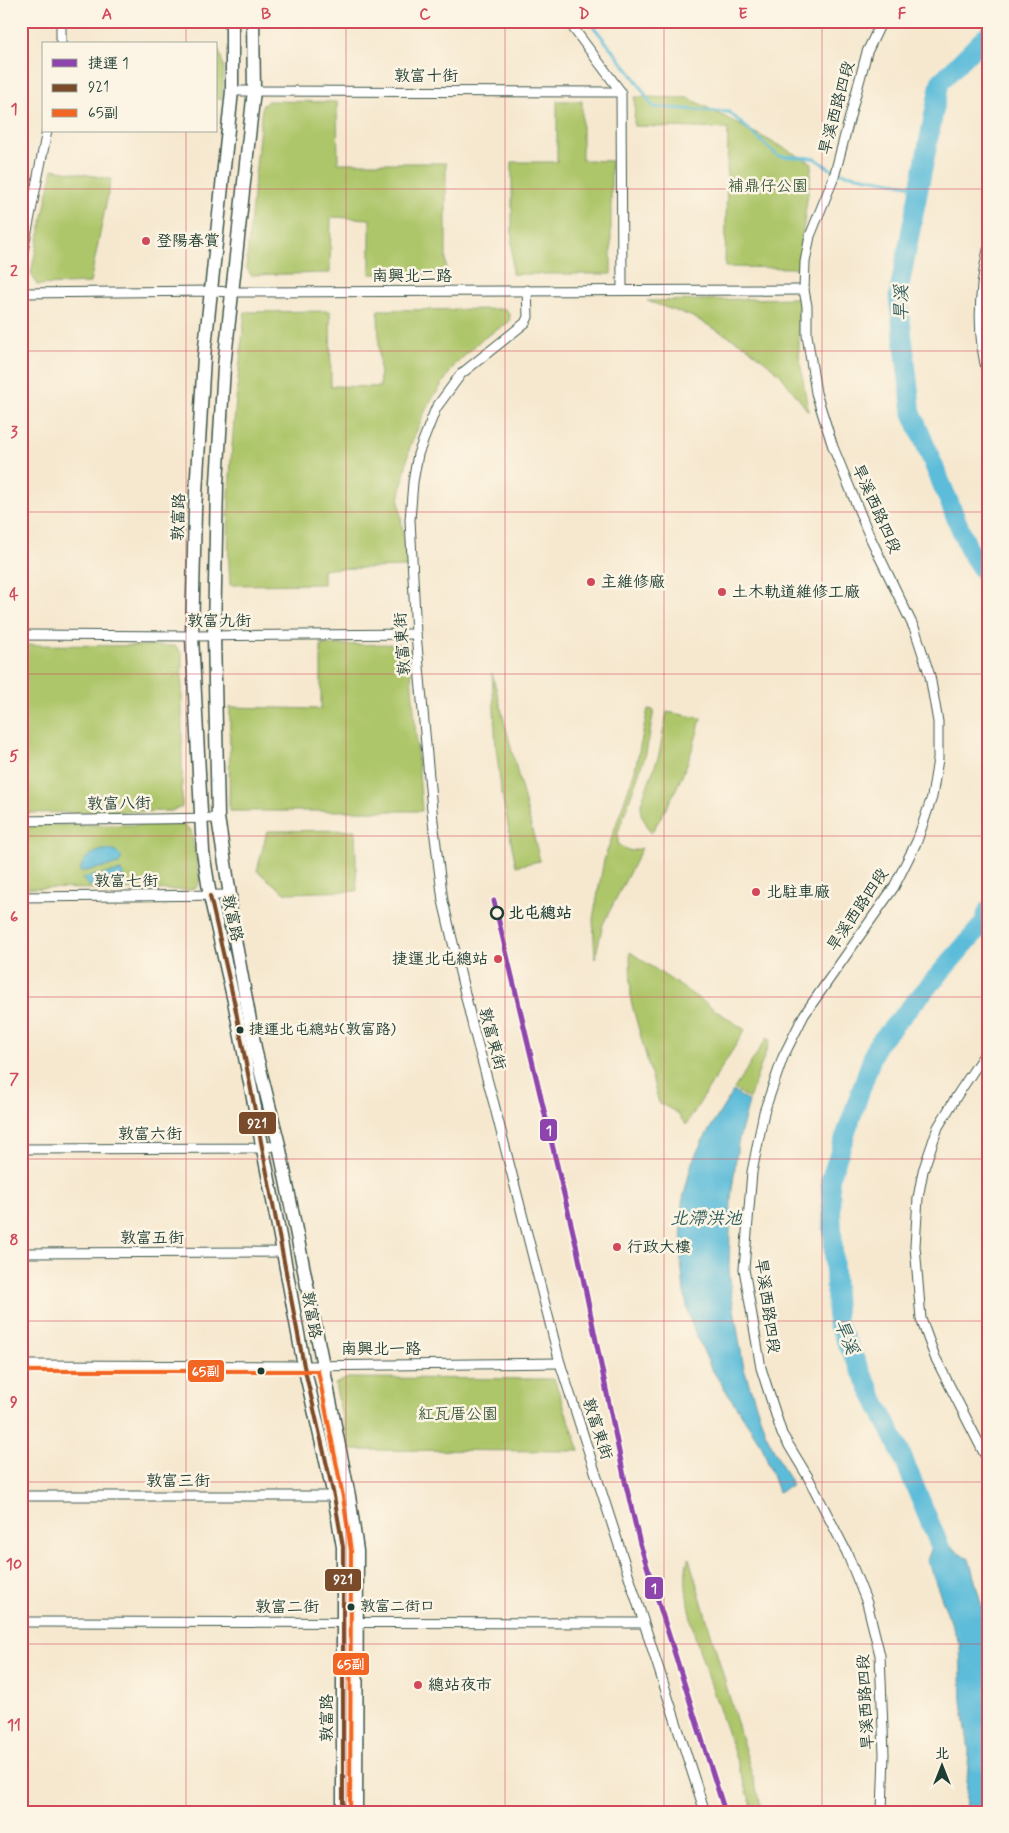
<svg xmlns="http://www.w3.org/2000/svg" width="1009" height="1833" font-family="Mynerve,'LXGW WenKai TC',sans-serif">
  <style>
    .green { fill: #aec66b; stroke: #668250 }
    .water { fill: #5bbcd9; stroke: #3d7c86 }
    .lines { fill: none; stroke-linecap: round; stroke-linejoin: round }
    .stream { stroke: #5bbcd9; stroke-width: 3 }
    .river { stroke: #5bbcd9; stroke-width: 19 }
    .street-casing { stroke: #3f574b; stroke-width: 11 }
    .secondary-casing { stroke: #3f574b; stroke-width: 15 }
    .street { stroke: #fff; stroke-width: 9 }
    .secondary { stroke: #fff; stroke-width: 12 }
    .bus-1-casing { stroke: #fcf5e5; stroke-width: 8 }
    .bus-2-casing { stroke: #fcf5e5; stroke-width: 8 }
    .bus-1 { stroke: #7a4b2a; stroke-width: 4 }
    .bus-2 { stroke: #f26522; stroke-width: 4 }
    .metro-1-casing { stroke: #fcf5e5; stroke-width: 9 }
    .metro-1 { stroke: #8e44ad; stroke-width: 5 }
    .grid { fill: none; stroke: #d1495b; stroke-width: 1; stroke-opacity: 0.55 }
    .poi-dot { fill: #d1495b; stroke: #fcf5e5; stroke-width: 2 }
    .stop-dot { fill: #fcf5e5; stroke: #1f3d34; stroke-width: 2.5 }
    .bus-dot { fill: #1f3d34; stroke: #fcf5e5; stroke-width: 2 }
    .labels { text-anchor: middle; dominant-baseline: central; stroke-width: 5; stroke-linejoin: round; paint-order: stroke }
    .bus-label { font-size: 15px; fill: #1f3d34; stroke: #fcf5e5; text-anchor: start }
    .street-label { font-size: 16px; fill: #1f3d34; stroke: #fcf5e5 }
    .park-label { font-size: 16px; fill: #435f42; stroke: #fcf5e5 }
    .poi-label { font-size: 16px; fill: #1f3d34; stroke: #fcf5e5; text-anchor: start }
    .stop-label { font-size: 16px; font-weight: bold; fill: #1f3d34; stroke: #fcf5e5; text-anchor: start }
    .water-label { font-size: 18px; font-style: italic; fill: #2e5d5d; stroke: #fcf5e5 }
    .line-badge { stroke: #fcf5e5; stroke-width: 2 }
    .badge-label { font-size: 14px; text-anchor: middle; font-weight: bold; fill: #fff }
    .neatline { fill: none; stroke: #d1495b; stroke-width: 2 }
    .grid-label { font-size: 16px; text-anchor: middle; font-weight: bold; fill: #d1495b }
  </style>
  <rect width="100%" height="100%" fill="#fcf5e5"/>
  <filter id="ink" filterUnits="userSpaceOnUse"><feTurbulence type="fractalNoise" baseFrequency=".02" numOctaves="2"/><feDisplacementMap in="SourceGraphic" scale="10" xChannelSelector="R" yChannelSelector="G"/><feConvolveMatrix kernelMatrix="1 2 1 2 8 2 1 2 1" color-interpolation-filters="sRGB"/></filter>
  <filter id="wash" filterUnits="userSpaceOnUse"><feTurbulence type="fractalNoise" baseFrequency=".0096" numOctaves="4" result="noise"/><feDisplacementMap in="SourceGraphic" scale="20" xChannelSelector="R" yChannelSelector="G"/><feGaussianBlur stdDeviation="1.12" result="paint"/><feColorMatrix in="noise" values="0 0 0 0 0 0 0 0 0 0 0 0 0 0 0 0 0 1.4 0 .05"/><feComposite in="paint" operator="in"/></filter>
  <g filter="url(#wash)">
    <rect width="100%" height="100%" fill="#f6e8cf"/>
    <g class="green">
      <path d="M216,50H219L224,68L222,99H216Z"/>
      <path d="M635,97L689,98L812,163L798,268L725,267L728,129L634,126Z"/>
      <path d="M268,101L337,102L338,163H446V274H370V219L331,217L330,273L251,275L246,267L262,106Z"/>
      <path d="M557,101H582V160L611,161V274H512V162H557Z"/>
      <path d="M53,169L111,179L90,283L37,285L31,273Z"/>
      <path d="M799,298V354L808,411L779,373L746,346L693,317L647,301Z"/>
      <path d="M506,309L510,316L509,322L481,340L454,366L427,407L410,446L399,500L407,567L323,569V584L230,585C224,494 236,402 245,312L330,311L331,386L380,387L378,310Z"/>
      <path d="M405,644L409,649L422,811H229L230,707L321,709V645Z"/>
      <path d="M21,645L176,646L182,654V807L171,811L21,813Z"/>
      <path d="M492,673L540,861L516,866L501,790L496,747Z"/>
      <path d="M648,709L654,710L646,753L618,832V845L631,851L642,848L603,924L595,959L593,919L604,860L635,770Z"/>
      <path d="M667,712L701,718C692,759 674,798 651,833L641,814V803L659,755Z"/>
      <path d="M21,825H184L191,830L200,880L197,887L189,890L21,888Z"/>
      <path d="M355,830L357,891L285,893L257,871L267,831Z"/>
      <path d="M630,952L745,1030L686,1125L676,1112L659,1103L631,1001Z"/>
      <path d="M767,1038L770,1040L749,1099L734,1089Z"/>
      <path d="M348,1378L554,1379L580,1451L349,1450L335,1384Z"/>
      <path d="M689,1558L763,1812H754L696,1640C691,1621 680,1575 689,1558Z"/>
    </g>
    <g class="water">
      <path d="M103,850C110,849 117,851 122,857L119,864L80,872C81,859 91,853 103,850Z"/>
      <path d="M121,871L124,875C114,888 92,895 82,878Z"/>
      <path d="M733,1091L749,1102L738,1143L731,1198L729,1267L731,1292L744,1369L766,1434L792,1485L778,1492L762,1446L711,1368L691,1323L684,1292L681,1260L682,1203L692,1162L703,1140Z"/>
      <path d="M936,1537L969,1559L986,1621L988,1639V1812H965L969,1751L962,1701L960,1646L927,1560Z"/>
    </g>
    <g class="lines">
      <path class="stream" d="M589,21L634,77L653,107L729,112L778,156L814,158L835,172L920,187"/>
      <g class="river">
        <path d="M988,34L940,82L898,296L912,413L970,552L988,579"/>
        <path d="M946,1561L898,1446L837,1323L830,1180L876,1046L983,924L988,910"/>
      </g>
    </g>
  </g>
  <g filter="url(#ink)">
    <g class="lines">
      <g class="street-casing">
        <g id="street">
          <path d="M568,21L621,92L622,289"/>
          <path d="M882,21L867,52L834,177L810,236L805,262L804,290L807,306V335L816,393L833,447L869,535L915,630L930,676L938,722V759L932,797L917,841L894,887L804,1015L783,1057L764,1112L752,1172L744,1269L761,1368L782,1434L808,1477L847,1553L867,1603L880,1655L884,1754L882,1812"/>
          <path d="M61,44V21"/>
          <path d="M232,91L621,92"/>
          <path d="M988,250C979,291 976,334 988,375"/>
          <path d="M21,261L47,131"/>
          <path d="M527,290L528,317L525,323L461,374L436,408L418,454L413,482L410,520L416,634L433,821L443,901L473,1027L494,1104L560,1363L705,1812"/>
          <path d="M21,293L212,291L231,292L804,290"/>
          <path d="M21,635L192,636L416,634"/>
          <path d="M21,821L218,818"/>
          <path d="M21,897L230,895"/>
          <path d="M988,1049L958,1094L938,1127L923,1171L918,1198L915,1246L921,1319L935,1357L988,1461"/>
          <path d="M21,1149L262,1148L279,1145"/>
          <path d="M21,1253L283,1252"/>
          <path d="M21,1365L304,1366L560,1363"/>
          <path d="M21,1496H334"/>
          <path d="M21,1622L643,1623"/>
        </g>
      </g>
      <g class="secondary-casing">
        <g id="secondary">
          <path d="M232,21V91L204,357L195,510L192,636L203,852L210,896L234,1001L283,1252L304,1366L334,1496L343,1547V1812"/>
          <path d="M253,21L254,90L224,367L217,483L214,636L218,818L230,895L231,918L256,1053L279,1145L349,1496L357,1551L356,1812"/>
        </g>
      </g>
      <use href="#street" class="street"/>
      <use href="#secondary" class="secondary"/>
      <g class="bus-1-casing">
        <path id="bus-1" d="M210,896L234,1001L304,1366L334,1496L343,1547V1812"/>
      </g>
      <g class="bus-2-casing">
        <path id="bus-2" d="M21,1371H318L343,1497L351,1551L350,1812"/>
      </g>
      <use href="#bus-1" class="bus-1"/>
      <use href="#bus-2" class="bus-2"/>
      <g class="metro-1-casing">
        <path id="metro-1" d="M494,901L577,1249L625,1481L640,1544L725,1812"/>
      </g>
      <use href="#metro-1" class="metro-1"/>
    </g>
  </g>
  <path class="grid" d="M186,21V44M346,21V1812M505,21V1812M664,21V1812M822,21V1812M186,131V1812M21,189H988M21,351H988M21,512H988M21,674H988M21,836H988M21,997H988M21,1159H988M21,1321H988M21,1482H988M21,1644H988"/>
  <g class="poi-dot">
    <circle cx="146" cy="241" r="5"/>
    <circle cx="591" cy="582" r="5"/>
    <circle cx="722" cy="592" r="5"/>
    <circle cx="756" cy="892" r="5"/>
    <circle cx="498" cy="959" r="5"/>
    <circle cx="617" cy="1247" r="5"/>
    <circle cx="418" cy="1685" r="5"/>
  </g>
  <circle class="stop-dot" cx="497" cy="913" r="6"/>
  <g class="bus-dot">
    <circle cx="240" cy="1030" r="4.5"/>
    <circle cx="261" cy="1371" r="4.5"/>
    <circle cx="351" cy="1607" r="4.5"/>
  </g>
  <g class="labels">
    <g class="bus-label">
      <text x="249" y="1030">捷運北屯總站(敦富路)</text>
      <text x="360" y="1607">敦富二街口</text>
    </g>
    <g class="street-label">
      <text x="426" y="76">敦富十街</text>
      <text transform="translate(837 108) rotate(-75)">旱溪西路四段</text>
      <text x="412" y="276">南興北二路</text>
      <text transform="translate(876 509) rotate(66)">旱溪西路四段</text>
      <text transform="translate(179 517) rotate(-88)">敦富路</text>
      <text x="219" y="621">敦富九街</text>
      <text transform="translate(403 644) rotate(-94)">敦富東街</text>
      <text transform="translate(119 804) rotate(-1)">敦富八街</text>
      <text x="126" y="881">敦富七街</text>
      <text transform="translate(858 910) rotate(-56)">旱溪西路四段</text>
      <text transform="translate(232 918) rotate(78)">敦富路</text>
      <text transform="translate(492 1039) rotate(75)">敦富東街</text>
      <text x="150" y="1134">敦富六街</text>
      <text x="152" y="1238">敦富五街</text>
      <text transform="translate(767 1306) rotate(82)">旱溪西路四段</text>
      <text transform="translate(311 1315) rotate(80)">敦富路</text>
      <text x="381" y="1349">南興北一路</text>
      <text transform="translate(597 1429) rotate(72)">敦富東街</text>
      <text x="178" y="1481">敦富三街</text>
      <text x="287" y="1607">敦富二街</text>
      <text transform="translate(866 1702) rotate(-93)">旱溪西路四段</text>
      <text transform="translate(327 1718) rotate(-90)">敦富路</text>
    </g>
    <g class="park-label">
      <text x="768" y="186">補鼎仔公園</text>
      <text x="458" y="1414">紅瓦厝公園</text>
    </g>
    <g class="poi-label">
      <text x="156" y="241">登陽春賞</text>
      <text x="601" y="582">主維修廠</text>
      <text x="732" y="592">土木軌道維修工廠</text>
      <text x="766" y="892">北駐車廠</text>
      <text x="488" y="959" text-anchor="end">捷運北屯總站</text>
      <text x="627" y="1247">行政大樓</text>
      <text x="428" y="1685">總站夜市</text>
    </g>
    <g class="stop-label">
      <text x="508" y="913">北屯總站</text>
    </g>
    <g class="water-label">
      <text transform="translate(902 303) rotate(-90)">旱溪</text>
      <text x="706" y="1219">北滯洪池</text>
      <text transform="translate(846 1337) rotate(68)">旱溪</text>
    </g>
  </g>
  <g class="line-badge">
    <rect x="238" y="1111" width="39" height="24" rx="5" fill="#7a4b2a"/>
    <rect x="539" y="1118" width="19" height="24" rx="5" fill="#8e44ad"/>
    <rect x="187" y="1359" width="38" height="24" rx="5" fill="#f26522"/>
    <rect x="324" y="1568" width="38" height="24" rx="5" fill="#7a4b2a"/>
    <rect x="644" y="1576" width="20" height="24" rx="5" fill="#8e44ad"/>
    <rect x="332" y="1652" width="38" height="24" rx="5" fill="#f26522"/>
  </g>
  <g class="badge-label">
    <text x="257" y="1128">921</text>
    <text x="549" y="1135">1</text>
    <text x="206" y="1376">65副</text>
    <text x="343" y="1584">921</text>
    <text x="654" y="1593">1</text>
    <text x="351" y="1669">65副</text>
  </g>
  <rect width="1009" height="1833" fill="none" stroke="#fcf5e5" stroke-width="55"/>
  <rect x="42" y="42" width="175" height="90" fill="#fcf5e5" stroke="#a4ab9e"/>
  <rect x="52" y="59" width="25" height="8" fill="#8e44ad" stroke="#a4ab9e"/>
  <text x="88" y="68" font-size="15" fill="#1f3d34">捷運 1</text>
  <rect x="52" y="84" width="25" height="8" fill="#7a4b2a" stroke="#a4ab9e"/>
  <text x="88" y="92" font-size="15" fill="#1f3d34">921</text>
  <rect x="52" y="109" width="25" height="8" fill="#f26522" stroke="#a4ab9e"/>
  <text x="88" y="118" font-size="15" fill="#1f3d34">65副</text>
  <g transform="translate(942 1766)" stroke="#fcf5e5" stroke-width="4" paint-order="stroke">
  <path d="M0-4L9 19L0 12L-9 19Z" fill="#1f3d34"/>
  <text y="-8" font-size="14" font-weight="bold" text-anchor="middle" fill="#1f3d34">北</text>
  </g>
  <rect x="28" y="28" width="954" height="1778" class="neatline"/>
  <g class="grid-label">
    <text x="107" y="19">A</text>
    <text x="266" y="19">B</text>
    <text x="425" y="19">C</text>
    <text x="584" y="19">D</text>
    <text x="743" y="19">E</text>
    <text x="902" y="19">F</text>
    <text x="14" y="114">1</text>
    <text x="14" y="276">2</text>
    <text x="14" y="437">3</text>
    <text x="14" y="599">4</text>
    <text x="14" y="761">5</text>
    <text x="14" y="922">6</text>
    <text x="14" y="1084">7</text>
    <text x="14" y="1245">8</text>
    <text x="14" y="1407">9</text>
    <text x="14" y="1569">10</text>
    <text x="14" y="1730">11</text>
  </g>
</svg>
